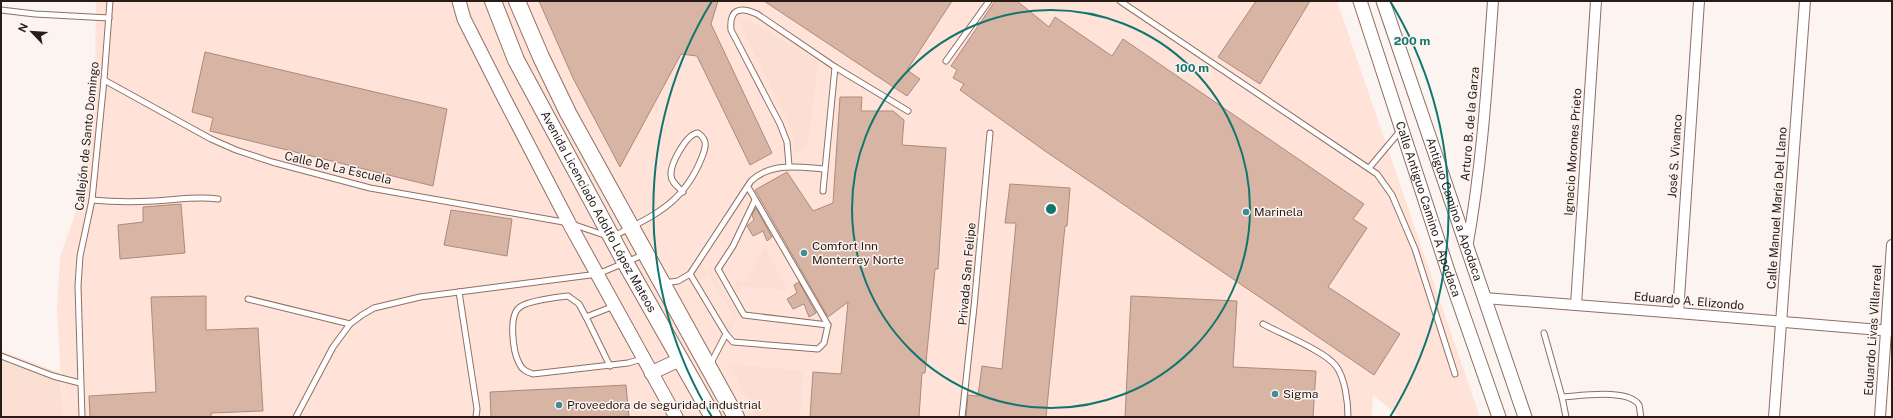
<svg xmlns="http://www.w3.org/2000/svg" width="1893" height="418" font-family="'Public Sans',sans-serif">
  <style>
    .built { fill: #ffe3d8 }
    .green { fill: #fcdfd3 }
    .building { fill: #d8b4a5; stroke: #ac897c }
    .lines { fill: none; stroke-linecap: round; stroke-linejoin: round }
    .service-casing { stroke: #906f62; stroke-width: 7 }
    .minor-casing { stroke: #906f62; stroke-width: 12 }
    .tertiary-casing { stroke: #906f62; stroke-width: 15 }
    .primary-casing { stroke: #906f62; stroke-width: 18 }
    .service { stroke: #fff; stroke-width: 5 }
    .minor { stroke: #fff; stroke-width: 10 }
    .tertiary { stroke: #fff; stroke-width: 13 }
    .primary { stroke: #fff; stroke-width: 16 }
    .ring { fill: none; stroke: #0f766e; stroke-width: 2 }
    .poi-dot { fill: #448a96; stroke: #fcf4f1; stroke-width: 1.5 }
    .labels { text-anchor: middle; dominant-baseline: central; stroke-width: 3; stroke-linejoin: round; paint-order: stroke }
    .street-label { font-size: 12px; fill: #291b16; stroke: #fcf4f1 }
    .poi-label { font-size: 12px; fill: #291b16; stroke: #fcf4f1; text-anchor: start }
    .centre { fill: #0f766e; stroke: #fcf4f1; stroke-width: 2 }
    .ring-label { font-size: 12px; text-anchor: middle; font-weight: bold; fill: #0f766e; stroke: #fcf4f1; stroke-width: 3; stroke-linejoin: round; paint-order: stroke }
  </style>
  <rect width="100%" height="100%" fill="#fcf4f1"/>
  <path class="built" d="M96,1H1337L1480,417H1400L1373,395L1372,417H63L57,309L60,257L80,200L95,72Z"/>
  <g class="green">
    <path d="M746,18L818,61L808,144L794,155V135L739,22Z"/>
    <path d="M765,245L787,290L741,286L740,295L734,289L736,280L745,283Z"/>
    <path d="M702,264L706,271L709,269L737,313L730,335L724,322H730L733,316L709,274L699,281L695,273Z"/>
    <path d="M1,351L60,373L63,417H1Z"/>
    <path d="M729,364L803,371L800,417H756Z"/>
  </g>
  <g class="building">
    <path d="M539,1H718L711,24L772,153L750,165L697,56L681,54L620,167L573,78Z"/>
    <path d="M764,1H952L907,70L920,79L907,96Z"/>
    <path d="M995,1H1017L1049,27L1055,17L1112,56L1123,39L1364,204L1353,219L1367,228L1328,287L1400,334L1374,375L1045,151L960,90L964,84L953,78L957,70L951,66Z"/>
    <path d="M1256,1H1310L1260,84L1218,57Z"/>
    <path d="M205,52L447,109L433,186L210,131L213,118L192,112Z"/>
    <path d="M840,97H862L861,111H893L904,120L902,145L946,148L938,269H935L925,373H922L919,417H810L813,372L841,374L848,302L828,317L755,190L787,172L813,211L833,203Z"/>
    <path d="M1010,184L1070,188L1067,226H1065L1046,417H966L968,395L978,396L982,366L1002,369L1016,223H1005Z"/>
    <path d="M181,204L185,253L120,259L118,225L143,222V207Z"/>
    <path d="M756,208L772,237L767,241L763,231L753,236L747,226L754,220L752,215Z"/>
    <path d="M451,210L512,219L507,256L444,245Z"/>
    <path d="M799,282L816,313L809,317L804,304L793,309L787,299L797,293L794,285Z"/>
    <path d="M206,296V330L258,328L263,411L211,413V417H90L89,396L156,392L151,297Z"/>
    <path d="M1131,296L1237,301L1233,367L1316,371L1313,417H1125Z"/>
    <path d="M626,385L629,417H491L490,392Z"/>
  </g>
  <g class="lines">
    <g class="service-casing">
      <g id="service">
        <path d="M1120,1L1377,174L1392,195L1415,249L1455,374"/>
        <path d="M1,10L35,14L109,18"/>
        <path d="M946,61L989,1"/>
        <path d="M104,80L211,139L236,150L272,162L370,188L569,223L607,236"/>
        <path d="M789,166L787,142L780,124L731,30C729,9 740,6 757,14L835,67L908,111"/>
        <path d="M1369,168L1401,130"/>
        <path d="M748,187L828,325L824,343L818,349L733,342L726,334L690,274L751,181C771,162 799,167 824,169"/>
        <path d="M823,191L835,67"/>
        <path d="M92,200C113,202 133,202 154,201C176,200 196,196 218,199"/>
        <path d="M755,200L733,246L718,269L744,315L828,325"/>
        <path d="M614,236C655,215 684,203 702,157C706,147 708,140 698,133C687,133 670,164 671,175C671,182 678,187 683,192"/>
        <path d="M664,283L678,281L690,274"/>
        <path d="M459,292L477,409L476,417"/>
        <path d="M248,299L350,324"/>
        <path d="M586,317L579,304L568,296C558,297 527,301 520,307C508,315 513,352 519,363C522,370 527,372 533,374L628,363L642,359"/>
        <path d="M1263,324C1281,334 1325,351 1336,366C1345,378 1348,402 1348,417"/>
        <path d="M1544,333L1562,397L1566,417"/>
        <path d="M1,356L53,376L80,383"/>
        <path d="M710,365L726,334"/>
        <path d="M610,366L586,317L614,306"/>
        <path d="M1562,397C1579,396 1629,388 1639,405C1640,408 1640,414 1641,417"/>
        <path d="M82,417L78,286L80,256L92,200L104,80L110,1"/>
        <path d="M296,417L333,347L350,324L362,315L374,308L420,297L598,274L643,255"/>
        <path d="M962,417L974,307L990,133"/>
      </g>
    </g>
    <g class="minor-casing">
      <g id="minor">
        <path d="M1467,248C1482,166 1487,84 1493,1"/>
        <path d="M1484,298L1678,313L1892,331"/>
        <path d="M1576,305L1596,1"/>
        <path d="M1678,313L1699,1"/>
        <path d="M1774,417L1805,1"/>
        <path d="M1880,417L1892,245"/>
      </g>
    </g>
    <g class="tertiary-casing">
      <g id="tertiary">
        <path d="M459,1L464,19L505,100L569,223L676,417"/>
        <path id="s1" d="M1360,1L1448,271L1499,417"/>
        <path id="s2" d="M1383,1L1525,417"/>
        <path d="M651,373L681,359"/>
      </g>
    </g>
    <g class="primary-casing">
      <g id="primary">
        <path id="s3" d="M493,1L516,60L625,262L713,417"/>
        <path d="M517,1L541,57L568,113L736,417"/>
      </g>
    </g>
    <use href="#service" class="service"/>
    <use href="#minor" class="minor"/>
    <use href="#tertiary" class="tertiary"/>
    <use href="#primary" class="primary"/>
  </g>
  <g class="ring">
    <circle cx="1051" cy="209" r="199"/>
    <path d="M712 417A398 398 0 0 1 712 1M1390 1A398 398 0 0 1 1390 417"/>
  </g>
  <g class="poi-dot">
    <circle cx="1246" cy="212" r="4"/>
    <circle cx="804" cy="253" r="4"/>
    <circle cx="1275" cy="394" r="4"/>
    <circle cx="559" cy="405" r="4"/>
  </g>
  <g class="labels">
    <g class="street-label">
      <text transform="translate(1470 124) rotate(-85)">Arturo B. de la Garza</text>
      <text transform="translate(87 136) rotate(-84)">Callejón de Santo Domingo</text>
      <text transform="translate(1573 152) rotate(-86)">Ignacio Morones Prieto</text>
      <text transform="translate(1675 156) rotate(-86)">José S. Vivanco</text>
      <text transform="translate(338 168) rotate(13)">Calle De La Escuela</text>
      <text transform="translate(1777 208) rotate(-86)">Calle Manuel María Del Llano</text>
      <text stroke="none"><textPath href="#s1" startOffset="219">Calle Antiguo Camino A Apodaca</textPath></text>
      <text stroke="none"><textPath href="#s2" startOffset="220">Antiguo Camino a Apodaca</textPath></text>
      <text stroke="none"><textPath href="#s3" startOffset="236">Avenida Licenciado Adolfo López Mateos</textPath></text>
      <text transform="translate(967 274) rotate(-85)">Privada San Felipe</text>
      <text transform="translate(1689 301) rotate(5)">Eduardo A. Elizondo</text>
      <text transform="translate(1873 330) rotate(-86)">Eduardo Livas Villarreal</text>
    </g>
    <g class="poi-label">
      <text x="1254" y="212">Marinela</text>
      <text x="812" y="246">Comfort Inn<tspan x="812" dy="14">Monterrey Norte</tspan></text>
      <text x="1283" y="394">Sigma</text>
      <text x="567" y="405">Proveedora de seguridad industrial</text>
    </g>
  </g>
  <circle cx="1051" cy="209" r="6" class="centre"/>
  <g class="ring-label">
    <text x="1412" y="45">200 m</text>
    <text x="1192" y="72">100 m</text>
  </g>
  <rect width="1893" height="418" fill="none" stroke="#291b16" stroke-width="4"/>
  <g transform="translate(32 32) rotate(295)" stroke="#fcf4f1" stroke-width="3" paint-order="stroke">
  <path d="M0-3L7 15L0 10L-7 15Z" fill="#291b16"/>
  <text y="-6" font-size="11" font-weight="bold" text-anchor="middle" fill="#291b16">N</text>
  </g>
</svg>
